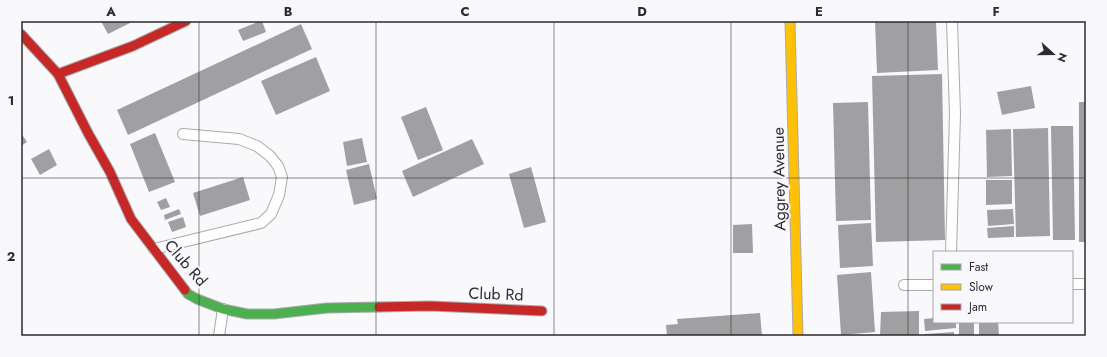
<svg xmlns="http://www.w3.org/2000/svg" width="1107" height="357" font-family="Jost,sans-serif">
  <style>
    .building { fill: #a09fa1 }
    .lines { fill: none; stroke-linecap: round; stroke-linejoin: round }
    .lane-casing { stroke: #abaaad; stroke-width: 12 }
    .fast-casing { stroke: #abaaad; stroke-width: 11 }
    .slow-casing { stroke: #abaaad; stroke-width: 11 }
    .jam-casing { stroke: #abaaad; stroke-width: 11 }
    .lane { stroke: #fefefe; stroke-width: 10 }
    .fast { stroke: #4caf50; stroke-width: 9 }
    .slow { stroke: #ffc107; stroke-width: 9 }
    .jam { stroke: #c62828; stroke-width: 9 }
    .grid { fill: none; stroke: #2c2b2d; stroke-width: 1; stroke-opacity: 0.55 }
    .labels { text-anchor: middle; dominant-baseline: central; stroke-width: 4; stroke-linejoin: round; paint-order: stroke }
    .street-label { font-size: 16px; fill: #2c2b2d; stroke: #f8f7fc }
    .neatline { fill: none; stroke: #2c2b2d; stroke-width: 1.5 }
    .grid-label { font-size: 13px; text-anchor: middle; font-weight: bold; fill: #2c2b2d }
  </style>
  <rect width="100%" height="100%" fill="#f9f8fb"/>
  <g class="building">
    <path d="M101,21H134L108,34Z"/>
    <path d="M260,21H262L266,32L243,41L238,30Z"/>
    <path d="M875,21H936L938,70L877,73Z"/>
    <path d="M301,24L312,49L128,135L117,110Z"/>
    <path d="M316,57L330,91L276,115L261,81Z"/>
    <path d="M942,74L945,240L876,242L872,76Z"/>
    <path d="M1031,86L1035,108L1002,115L997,92Z"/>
    <path d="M868,102L871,220L836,221L833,103Z"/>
    <rect x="1079" y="102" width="7" height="140"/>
    <path d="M426,107L443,150L418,160L401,117Z"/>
    <path d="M1051,126H1073L1075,240H1053Z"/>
    <path d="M1048,128L1050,236L1016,237L1013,129Z"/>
    <path d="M1011,129L1012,176L987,177L986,130Z"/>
    <path d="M21,133L27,142L21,146Z"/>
    <path d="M155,133L175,182L149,192L130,144Z"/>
    <path d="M362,138L367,162L347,166L343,142Z"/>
    <path d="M472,139L484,164L413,197L402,171Z"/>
    <path d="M49,149L57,165L40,175L31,159Z"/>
    <path d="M369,164L377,199L354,205L346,170Z"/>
    <path d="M531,167L546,222L524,228L509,174Z"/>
    <path d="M243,177L250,200L200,216L193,193Z"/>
    <path d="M986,180H1012V204L986,205Z"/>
    <path d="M166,198L170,207L161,210L157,202Z"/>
    <path d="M179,209L181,214L165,220L164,215Z"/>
    <path d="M1013,209L1014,224L988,226L987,210Z"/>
    <path d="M183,217L186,227L172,232L168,222Z"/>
    <path d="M871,223L873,266L840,268L838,225Z"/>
    <path d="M752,224L753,253H733V225Z"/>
    <path d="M1014,226V237L988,238L987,228Z"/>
    <path d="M871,272L875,332L841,335L837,275Z"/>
    <path d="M919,311V336H880L881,312Z"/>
    <path d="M760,313L762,336H667L666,325L678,324L677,319Z"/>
    <path d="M934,318V322H956V328L925,331L924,319Z"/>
    <rect x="959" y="322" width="15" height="14"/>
    <path d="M979,322H998L999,336H979Z"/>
    <path d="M954,332V336H925V334Z"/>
  </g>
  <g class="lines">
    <g class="lane-casing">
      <g id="lane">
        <path d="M154,249L261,223L271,214L279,195L282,177L278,166L270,156L257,146L239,139L183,134"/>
        <path d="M951,252L955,114L952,21"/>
        <path d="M1072,284H1086"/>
        <path d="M904,285H934"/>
        <path d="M219,336L223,309"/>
      </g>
    </g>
    <g class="fast-casing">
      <path id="fast" d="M185,290L188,294L197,299L223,309L247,314H274L327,308L379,307"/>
    </g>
    <g class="slow-casing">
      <path id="slow" d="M790,21L798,336"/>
    </g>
    <g class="jam-casing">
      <g id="jam">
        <path d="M21,34L58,74L88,133L110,172L131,219L185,290"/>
        <path d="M58,74L133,46L186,21"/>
        <path d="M379,307L430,306L542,311"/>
      </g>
    </g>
    <use href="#lane" class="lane"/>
    <use href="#fast" class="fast"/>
    <use href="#slow" class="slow"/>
    <use href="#jam" class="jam"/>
  </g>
  <path class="grid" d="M199,21V336M376,21V336M554,21V336M731,21V336M908,21V336M21,178H1086"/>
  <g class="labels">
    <g class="street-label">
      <text transform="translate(779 179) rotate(-91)">Aggrey Avenue</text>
      <text transform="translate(186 263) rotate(49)">Club Rd</text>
      <text transform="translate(496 294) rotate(2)">Club Rd</text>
    </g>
  </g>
  <rect width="1107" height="357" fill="none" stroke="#f8f7fc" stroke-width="44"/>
  <rect x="933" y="251" width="140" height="72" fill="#f8f7fc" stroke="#a6a5a9"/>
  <rect x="941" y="264" width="20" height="6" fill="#4caf50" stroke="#a6a5a9"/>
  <text x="969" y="271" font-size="12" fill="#2c2b2d">Fast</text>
  <rect x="941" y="284" width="20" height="6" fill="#ffc107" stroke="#a6a5a9"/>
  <text x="969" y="291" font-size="12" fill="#2c2b2d">Slow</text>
  <rect x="941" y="304" width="20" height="6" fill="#c62828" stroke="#a6a5a9"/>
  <text x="969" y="311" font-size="12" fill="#2c2b2d">Jam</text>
  <g transform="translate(1053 54) rotate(111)" stroke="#f8f7fc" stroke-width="3" paint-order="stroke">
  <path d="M0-3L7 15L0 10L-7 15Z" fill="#2c2b2d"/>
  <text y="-6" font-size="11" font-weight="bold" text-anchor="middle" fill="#2c2b2d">N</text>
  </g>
  <rect x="22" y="22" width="1063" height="313" class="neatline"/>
  <g class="grid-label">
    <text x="111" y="16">A</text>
    <text x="288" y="16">B</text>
    <text x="465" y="16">C</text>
    <text x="642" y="16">D</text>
    <text x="819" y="16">E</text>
    <text x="996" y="16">F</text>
    <text x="11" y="105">1</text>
    <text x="11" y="261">2</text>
  </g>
</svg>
